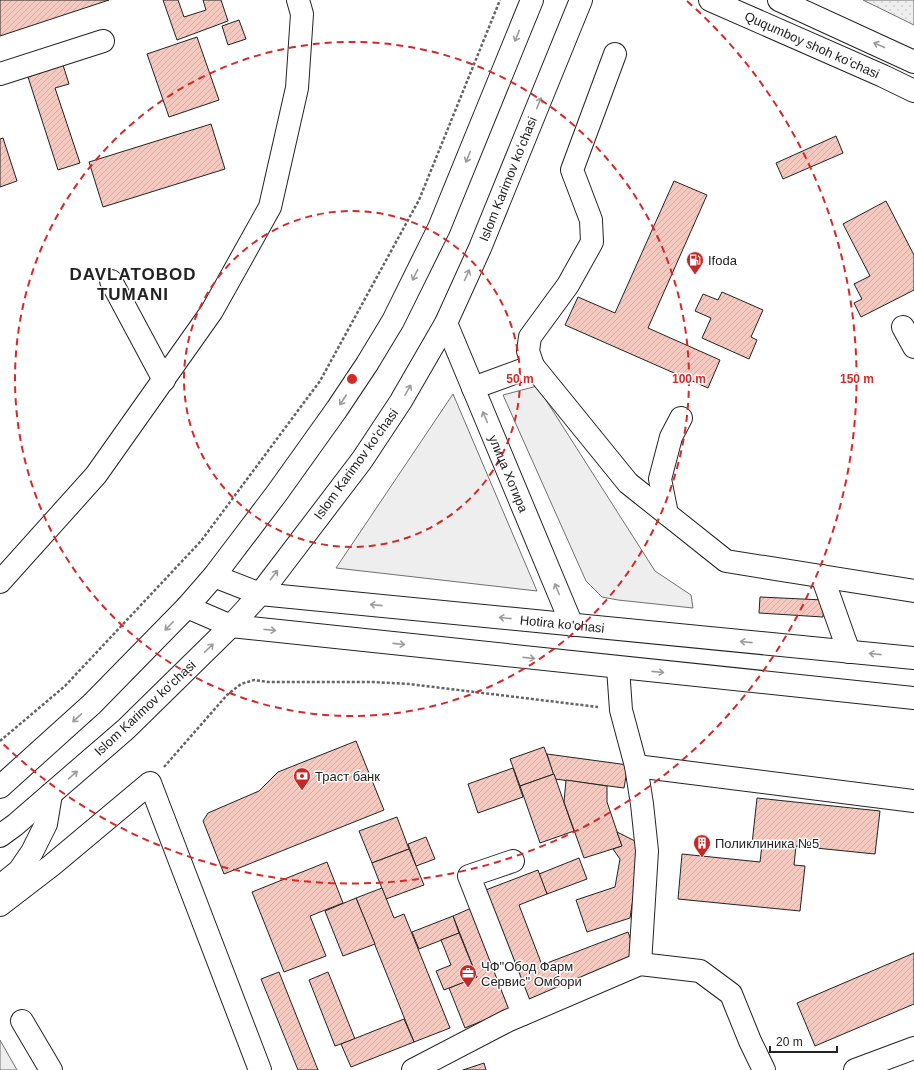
<svg xmlns="http://www.w3.org/2000/svg" width="914" height="1070" font-family="Arial,sans-serif">
  <style>
    .grass { fill: #eee; stroke: #6f6f6f }
    .park { fill: url(#park-dots); stroke: #6f6f6f }
    .building { fill: url(#building-hatch); stroke: #222 }
    .lines { fill: none; stroke-linecap: round; stroke-linejoin: round }
    .minor-casing { stroke: #222; stroke-width: 24 }
    .major-casing { stroke: #222; stroke-width: 24 }
    .path { stroke: #646464; stroke-width: 2.5; stroke-dasharray: 3 2; stroke-linecap: butt }
    .minor { stroke: #fff; stroke-width: 22 }
    .major { stroke: #fff; stroke-width: 22 }
    .oneway { stroke: #9c9c9c }
    .ring { fill: none; stroke: #d62828; stroke-width: 2; stroke-dasharray: 7 5 }
    .labels { text-anchor: middle; dominant-baseline: central; stroke-width: 3; stroke-linejoin: round; paint-order: stroke }
    .street-label { font-size: 13px; fill: #222; stroke: #fff }
    .poi-label { font-size: 13px; fill: #222; stroke: #fff; text-anchor: start }
    .district-label { font-size: 17px; font-weight: bold; letter-spacing: 1px; fill: #222; stroke: #fff }
    .centre { fill: #d62828; stroke: #fff; stroke-width: 2 }
    .ring-label { font-size: 12px; text-anchor: middle; font-weight: bold; fill: #d62828; stroke: #fff; stroke-width: 3; stroke-linejoin: round; paint-order: stroke }
  </style>
  <defs>
    <pattern id="park-dots" width="8" height="8" patternUnits="userSpaceOnUse"><rect width="8" height="8" fill="#eee"/><path d="M2 2h.1M6 6h.1" fill="none" stroke="#ccc" stroke-width="1.8" stroke-linecap="round"/></pattern>
    <pattern id="building-hatch" width="6" height="6" patternUnits="userSpaceOnUse"><rect width="6" height="6" fill="#f3c9c0"/><path d="M-1 1l2-2M0 6l6-6M5 7l2-2" fill="none" stroke="#d0aca5"/></pattern>
  </defs>
  <rect width="100%" height="100%" fill="#fff"/>
  <g class="grass">
    <path d="M537,386L655,571L691,595L693,608L618,600L602,597L586,581L503,395Z"/>
    <path d="M453,394L537,591L336,568Z"/>
    <path d="M0,1040L17,1070H0Z"/>
  </g>
  <path class="park" d="M863,0H914V25Z"/>
  <g class="building">
    <path d="M0,0H109L0,36Z"/>
    <path d="M163,0H178L184,17L206,10L203,0H221L228,21L177,40Z"/>
    <path d="M239,20L246,39L228,45L222,26Z"/>
    <path d="M197,37L219,100L169,117L147,54Z"/>
    <path d="M63,65L69,84L55,88L80,163L58,170L28,77Z"/>
    <path d="M211,124L225,169L103,207L89,162Z"/>
    <path d="M836,136L843,153L783,179L776,163Z"/>
    <path d="M3,138L17,181L0,187V139Z"/>
    <path d="M674,181L707,195L648,328L720,360L708,388L565,325L578,297L615,313Z"/>
    <path d="M886,201L914,255V290L861,317L854,303L862,299L854,284L870,276L843,224Z"/>
    <path d="M722,292L763,310L751,337L757,340L749,359L702,338L711,318L695,311L703,294L718,300Z"/>
    <path d="M760,597L824,600L823,617L759,613Z"/>
    <path d="M356,741L384,810L224,874L203,821L208,813L259,791L278,772Z"/>
    <path d="M544,747L554,774L520,786L510,759Z"/>
    <path d="M547,754L628,765L624,788L555,779Z"/>
    <path d="M513,768L523,797L478,813L468,784Z"/>
    <path d="M554,774L574,831L540,843L520,786Z"/>
    <path d="M566,780L607,786V802L622,846L584,858L564,802Z"/>
    <path d="M757,798L880,811L875,854L796,846L794,865L805,866L800,911L678,899L682,854L760,862L762,845L752,844Z"/>
    <path d="M397,817L409,849L372,863L359,831Z"/>
    <path d="M617,832L637,842L640,853L630,918L587,932L576,900L615,887L620,859L613,849L622,846Z"/>
    <path d="M426,837L435,859L416,866L408,844Z"/>
    <path d="M409,849L424,885L386,899L372,863Z"/>
    <path d="M579,858L587,879L547,894L539,874Z"/>
    <path d="M327,862L343,903L310,916L326,956L284,972L252,892Z"/>
    <path d="M538,870L547,894L519,905L542,965L628,932L637,957L525,1001L483,891Z"/>
    <path d="M382,888L394,918L404,914L450,1028L414,1042L356,898Z"/>
    <path d="M356,898L375,944L343,956L325,911Z"/>
    <path d="M476,906L516,1007L465,1028L449,988L477,977L453,916Z"/>
    <path d="M453,916L459,933L419,949L412,932Z"/>
    <path d="M459,933L477,977L444,990L436,971L451,965L441,940Z"/>
    <path d="M914,953V1004L815,1046L797,1003Z"/>
    <path d="M279,972L318,1070H298L261,979Z"/>
    <path d="M328,972L355,1039L335,1046L309,980Z"/>
    <path d="M404,1019L414,1042L351,1067L341,1044Z"/>
    <path d="M484,1063L486,1070H463Z"/>
  </g>
  <g class="lines">
    <g class="minor-casing">
      <g id="minor">
        <path d="M615,54L572,170L591,220L592,242L568,285L530,337L528,351L533,366L628,483L726,561L914,591"/>
        <path d="M0,74L103,41"/>
        <path d="M111,281L164,380"/>
        <path d="M903,327L914,347"/>
        <path d="M473,388L533,366"/>
        <path d="M667,514L660,479L671,437L681,418"/>
        <path d="M822,576L849,652"/>
        <path d="M0,582L96,475L212,311L270,207L297,88L302,14L298,0"/>
        <path d="M618,668L621,710L636,766L642,804L647,851L640,964"/>
        <path d="M636,766L914,801"/>
        <path d="M513,861L469,876L523,1014"/>
        <path d="M0,886L19,871L32,852L46,824L51,794"/>
        <path d="M0,905L52,865L150,783L260,1070"/>
        <path d="M22,1021L51,1070"/>
        <path d="M413,1070L507,1021L640,964L700,971L731,994L750,1041L764,1070"/>
        <path d="M855,1070L914,1048"/>
      </g>
    </g>
    <g class="major-casing">
      <g id="major">
        <path d="M710,0L883,76L914,91"/>
        <path d="M779,0L914,62"/>
        <path id="s1" d="M446,323L572,625"/>
        <path id="s2" d="M214,576L260,594L914,658"/>
        <path d="M187,607L231,626L914,698"/>
        <path d="M0,787L92,704L187,607L214,576L277,493L337,409L367,364L393,321L439,228L532,0"/>
        <path d="M0,836L15,825L126,729L231,626L260,594L362,460L401,401L446,323L480,248L581,0"/>
      </g>
    </g>
    <g class="path">
      <path d="M0,741L65,686L201,541L320,381L419,200L500,0"/>
      <path d="M164,767L227,695L241,684L254,680L268,682H373L409,684L598,707"/>
    </g>
    <use href="#minor" class="minor"/>
    <use href="#major" class="major"/>
  </g>
  <defs><path id="oneway-shaft" d="M-6 0H5M1.5-3L5.5 0L1.5 3" fill="none" stroke-width="1.6" stroke-linecap="round" stroke-linejoin="round"/></defs>
  <g class="oneway">
    <use href="#oneway-shaft" transform="translate(517 36) rotate(112)"/>
    <use href="#oneway-shaft" transform="translate(879 45) rotate(-156)"/>
    <use href="#oneway-shaft" transform="translate(539 103) rotate(-68)"/>
    <use href="#oneway-shaft" transform="translate(468 157) rotate(112)"/>
    <use href="#oneway-shaft" transform="translate(415 275) rotate(116)"/>
    <use href="#oneway-shaft" transform="translate(467 275) rotate(-66)"/>
    <use href="#oneway-shaft" transform="translate(408 390) rotate(-60)"/>
    <use href="#oneway-shaft" transform="translate(343 400) rotate(123)"/>
    <use href="#oneway-shaft" transform="translate(485 417) rotate(-113)"/>
    <use href="#oneway-shaft" transform="translate(274 575) rotate(-53)"/>
    <use href="#oneway-shaft" transform="translate(557 589) rotate(-113)"/>
    <use href="#oneway-shaft" transform="translate(376 605) rotate(-174)"/>
    <use href="#oneway-shaft" transform="translate(505 618) rotate(-174)"/>
    <use href="#oneway-shaft" transform="translate(169 626) rotate(134)"/>
    <use href="#oneway-shaft" transform="translate(270 630) rotate(6)"/>
    <use href="#oneway-shaft" transform="translate(746 642) rotate(-174)"/>
    <use href="#oneway-shaft" transform="translate(399 644) rotate(6)"/>
    <use href="#oneway-shaft" transform="translate(209 648) rotate(-44)"/>
    <use href="#oneway-shaft" transform="translate(875 654) rotate(-174)"/>
    <use href="#oneway-shaft" transform="translate(529 658) rotate(6)"/>
    <use href="#oneway-shaft" transform="translate(658 672) rotate(6)"/>
    <use href="#oneway-shaft" transform="translate(77 718) rotate(137)"/>
    <use href="#oneway-shaft" transform="translate(73 775) rotate(-41)"/>
  </g>
  <g class="ring">
    <circle cx="352" cy="379" r="168"/>
    <circle cx="352" cy="379" r="337"/>
    <path d="M687 1A505 505 0 1 1 1 742"/>
  </g>
  <defs>
    <g id="fuel-pin" transform="scale(0.9)"><path d="M0 17L-7.5 6A9.5 9.5 0 1 1 7.5 6Z" fill="#c62828" stroke="#fff"/><path d="M-5.5-6h7V0h2V4h1.3V-2.5L3-4.5l.8-.8L6-3V5H2.5V1h-1V6h-7ZM-4.2-4.7v3.2H.2V-4.7Z" fill="#fff"/></g>
    <g id="bank-pin" transform="scale(0.9)"><path d="M0 17L-7.5 6A9.5 9.5 0 1 1 7.5 6Z" fill="#c62828" stroke="#fff"/><path d="M-6-4H6V4H-6ZM0-2.3a2.3 2.3 0 1 0 0 4.6a2.3 2.3 0 1 0 0-4.6Z" fill="#fff"/></g>
    <g id="building-pin" transform="scale(0.9)"><path d="M0 17L-7.5 6A9.5 9.5 0 1 1 7.5 6Z" fill="#c62828" stroke="#fff"/><path d="M-4-6H4V6H1V3H-1V6H-4ZM-2.5-4.3h1.7v1.8h-1.7ZM.8-4.3h1.7v1.8H.8ZM-2.5-1h1.7V.8h-1.7ZM.8-1h1.7V.8H.8Z" fill="#fff"/></g>
    <g id="office-pin" transform="scale(0.9)"><path d="M0 17L-7.5 6A9.5 9.5 0 1 1 7.5 6Z" fill="#c62828" stroke="#fff"/><path d="M-6-3h4V-5.5h4V-3h4V5H-6ZM-1-4.5V-3h2v-1.5ZM-6 0V1H6V0Z" fill="#fff"/></g>
  </defs>
  <g fill-rule="evenodd">
    <use href="#fuel-pin" x="695" y="260"/>
    <use href="#bank-pin" x="302" y="776"/>
    <use href="#building-pin" x="702" y="843"/>
    <use href="#office-pin" x="468" y="973"/>
  </g>
  <g class="labels">
    <g class="street-label">
      <text transform="translate(812 45) rotate(24)">Ququmboy shoh koʻchasi</text>
      <text transform="translate(508 179) rotate(-68)">Islom Karimov koʻchasi</text>
      <text transform="translate(356 464) rotate(-54)">Islom Karimov koʻchasi</text>
      <text stroke="none"><textPath href="#s1" startOffset="163">улица Хотира</textPath></text>
      <text stroke="none"><textPath href="#s2" startOffset="353">Hotira ko'chasi</textPath></text>
      <text transform="translate(145 708) rotate(-43)">Islom Karimov koʻchasi</text>
    </g>
    <g class="poi-label">
      <text x="708" y="260">Ifoda</text>
      <text x="315" y="776">Траст банк</text>
      <text x="715" y="843">Поликлиника №5</text>
      <text x="481" y="966">ЧФ"Обод Фарм<tspan x="481" dy="15">Сервис" Омбори</tspan></text>
    </g>
    <g class="district-label">
      <text x="133" y="274">DAVLATOBOD<tspan x="133" dy="20">TUMANI</tspan></text>
    </g>
  </g>
  <circle cx="352" cy="379" r="6" class="centre"/>
  <g class="ring-label">
    <text x="520" y="383">50 m</text>
    <text x="689" y="383">100 m</text>
    <text x="857" y="383">150 m</text>
  </g>
  <path d="M770 1046v6h67v-6" fill="none" stroke="#222222" stroke-width="2"/>
  <text x="776" y="1046" font-size="12" fill="#222222" stroke="#ffffff" stroke-width="3" paint-order="stroke">20 m</text>
</svg>
